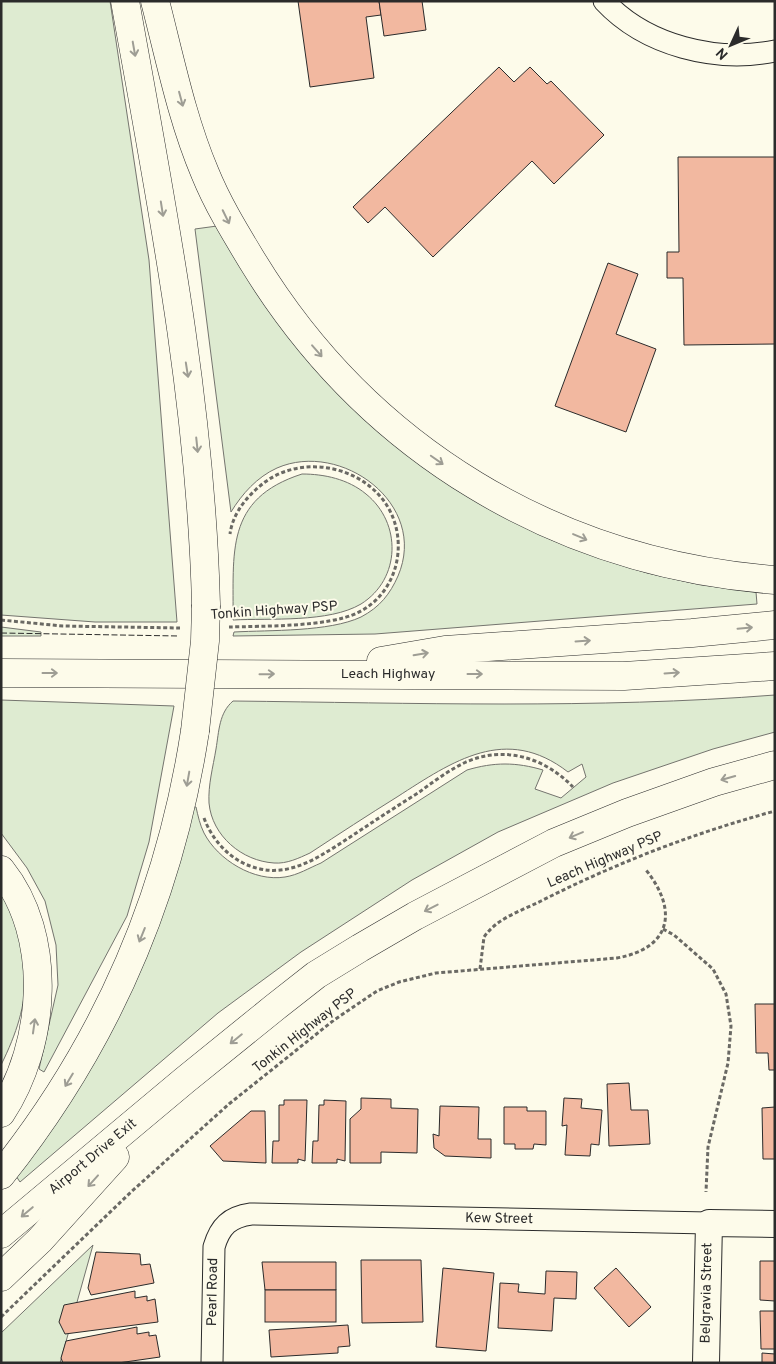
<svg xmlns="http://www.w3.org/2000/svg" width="776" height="1364" font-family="Overpass,sans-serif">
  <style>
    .green { fill: #deebd1; stroke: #74746e }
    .building { fill: #f2b8a0; stroke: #2b2b2b }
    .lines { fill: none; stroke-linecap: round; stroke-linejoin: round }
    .minor-casing { stroke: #2b2b2b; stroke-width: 23 }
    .tertiary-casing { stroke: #2b2b2b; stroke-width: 28 }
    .motorway-casing { stroke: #2b2b2b; stroke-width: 29 }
    .path { stroke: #6a6964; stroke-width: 3; stroke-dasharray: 4 2.5; stroke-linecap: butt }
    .minor { stroke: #fdfbea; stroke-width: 21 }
    .tertiary { stroke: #fdfbea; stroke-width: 26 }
    .motorway { stroke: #fdfbea; stroke-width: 28 }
    .motorway-bridge-casing { stroke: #2b2b2b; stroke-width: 29; stroke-linecap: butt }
    .motorway-bridge { stroke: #fdfbea; stroke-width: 28 }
    .fence { stroke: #2b2b2b; stroke-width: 1; stroke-dasharray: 6 2.5; stroke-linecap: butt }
    .oneway { stroke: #9e9d94 }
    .labels { text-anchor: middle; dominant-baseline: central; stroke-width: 4; stroke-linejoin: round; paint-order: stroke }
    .street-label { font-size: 14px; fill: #2b2b2b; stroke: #fdfbea }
  </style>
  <rect width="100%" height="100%" fill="#fdfbea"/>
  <g class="green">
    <path d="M1,1H110L149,260L177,622H95L1,615Z"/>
    <path d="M217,226L259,295L305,355L446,481L498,513L552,540L605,560L647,573L701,585L756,592L757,604L375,634L233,636L234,632C270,630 329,632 361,617C380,607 390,594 398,576C429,504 341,440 277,468C257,477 242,494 231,512L195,229Z"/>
    <path d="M302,474C324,474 348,479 366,494C402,523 401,579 361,604C329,623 270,618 233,620C234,553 224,499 302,474Z"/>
    <path d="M1,627L41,632V636H1Z"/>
    <path d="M775,695V732L713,749L613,783L498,832L412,880L301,952L218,1013L20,1182L16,1176L192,807H196C198,816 200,825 204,833C218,860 254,882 285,877C298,875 309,868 321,863L467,770C494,762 516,762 543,770L535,789L561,798L586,777L582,764L568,772C506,724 453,761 397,797C368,815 339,834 310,853C299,858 287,864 274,863C242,861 212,836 209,803C208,785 213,767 216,749C219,731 219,713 233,701C413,703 595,709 775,695Z"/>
    <path d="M1,700L174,706L149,842L127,916L44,1072L39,1069L58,985L56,945L45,901L27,868L1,833Z"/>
    <path d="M1,891C34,954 33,1001 1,1065Z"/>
    <path d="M93,1245L60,1363H1V1333Z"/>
  </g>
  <g class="building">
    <path d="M298,1H379L381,15L366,17L374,78L310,87Z"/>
    <path d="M379,1H422L426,30L384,36Z"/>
    <path d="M499,67L514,82L530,67L547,84L551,81L604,135L554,184L532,161L433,257L385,207L368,223L353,207Z"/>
    <path d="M678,157H775V344L684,345L683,278H667V252H679Z"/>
    <path d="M608,263L638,274L616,334L656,349L626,432L555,406Z"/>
    <path d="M755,1004H775V1070H769L768,1053H756Z"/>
    <path d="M629,1083L631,1110H648L650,1144L609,1146L607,1084Z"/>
    <path d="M361,1098L391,1099V1108L418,1109L417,1153L381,1152V1163H350V1119L361,1109Z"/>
    <path d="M564,1098L582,1099L581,1108L602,1110L599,1145L591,1144L590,1156L565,1155L567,1125L562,1126Z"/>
    <path d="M284,1100H307L305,1161L298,1159V1163H272L273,1141H279V1105H284Z"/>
    <path d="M324,1100L346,1101L345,1161L337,1159V1163H312L313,1141H318L319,1105H324Z"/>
    <path d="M440,1106L479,1107L478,1139H491V1158L445,1156L434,1148L433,1134L439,1136Z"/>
    <path d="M504,1107H527V1111H546V1145L534,1144L533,1149H515V1144H504Z"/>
    <path d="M775,1107V1159H763L762,1108Z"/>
    <path d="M251,1111H265L266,1163L223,1161L210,1146Z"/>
    <path d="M96,1252L140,1254L141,1265L150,1264L154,1283L91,1295L88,1288Z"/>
    <path d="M361,1260H421L423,1322L362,1323Z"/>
    <path d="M760,1261H775V1301L760,1300Z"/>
    <path d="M262,1262H336V1290H265Z"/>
    <path d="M443,1268L494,1273L486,1351L436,1347Z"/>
    <path d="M616,1268L651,1307L629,1327L594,1288Z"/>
    <path d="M546,1271L577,1272L576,1299L554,1298L552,1331L498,1328L500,1283L519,1284L518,1292L545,1294Z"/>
    <rect x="265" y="1290" width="71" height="32"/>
    <path d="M135,1291V1298L147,1296V1301L155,1299L158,1322L65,1334L59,1322L64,1305Z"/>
    <path d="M760,1311H775V1349H761Z"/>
    <path d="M348,1325L350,1346L338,1347V1353L271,1357L269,1330Z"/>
    <path d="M137,1327V1334L149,1332V1336L156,1335L160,1357L118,1363H63L61,1358L66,1341Z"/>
    <path d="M762,1353L775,1354V1363H762Z"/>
  </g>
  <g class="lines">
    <g class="minor-casing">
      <g id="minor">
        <path d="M604,1C646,46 716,63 775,51"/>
        <path d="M212,1363L214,1247C220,1226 230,1217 251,1214L709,1223"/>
      </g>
    </g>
    <g class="tertiary-casing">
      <path id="tertiary" d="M706,1363L709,1223L775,1224"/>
    </g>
    <g class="motorway-casing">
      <g id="motorway">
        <path d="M125,1C161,201 201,402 206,605"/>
        <path d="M155,1C170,59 182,119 205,173C218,205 236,234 253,262C368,450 556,563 775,580"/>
        <path d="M381,661L445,650L692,633L775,625"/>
        <path d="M1,673L624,676L775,666"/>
        <path d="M1,870C54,936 46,1045 1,1113"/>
        <path d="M1,1175C105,1045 170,895 195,731"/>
        <path d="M1,1234L185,1080L274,1008L316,975L360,948L415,916L554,843L627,813L714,782L775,765"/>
        <path d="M1,1277L40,1240L115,1157"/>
      </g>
    </g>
    <g class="path">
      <path d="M1,620L63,626L180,628"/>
      <path d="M229,627C262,626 328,627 357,613C398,594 410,541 386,504C360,465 302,455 265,482C248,495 233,512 230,534"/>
      <path d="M204,818C211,837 225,854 243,863C280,881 310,863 341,843C367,826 392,809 418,793C433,782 449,770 466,762C505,745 545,758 573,787"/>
      <path d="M663,929L674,935L713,969L726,994L731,1026L728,1063L708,1147L706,1192"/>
      <path d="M480,969L484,937C497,918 521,911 541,901C616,863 694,833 775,811"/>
      <path d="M1,1317L131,1192L229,1104L334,1020L377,991L399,982L436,973L617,958C672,948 678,910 646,870"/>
    </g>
    <use href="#minor" class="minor"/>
    <use href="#tertiary" class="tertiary"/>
    <use href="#motorway" class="motorway"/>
    <g class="motorway-bridge-casing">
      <path id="motorway-bridge" d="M195,731L205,641L206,605"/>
    </g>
    <use href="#motorway-bridge" class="motorway-bridge"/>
    <path class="fence" d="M1,633L179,636"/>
  </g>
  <defs><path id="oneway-shaft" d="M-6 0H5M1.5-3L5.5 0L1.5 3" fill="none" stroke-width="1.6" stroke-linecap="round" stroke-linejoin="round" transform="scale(1.25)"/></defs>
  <g class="oneway">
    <use href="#oneway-shaft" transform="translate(134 49) rotate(80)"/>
    <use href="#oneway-shaft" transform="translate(181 99) rotate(75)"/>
    <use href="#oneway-shaft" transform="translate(162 209) rotate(81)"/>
    <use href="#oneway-shaft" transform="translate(226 217) rotate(64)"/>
    <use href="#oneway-shaft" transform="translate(317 351) rotate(49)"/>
    <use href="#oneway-shaft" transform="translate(187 370) rotate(81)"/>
    <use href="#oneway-shaft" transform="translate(197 445) rotate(84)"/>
    <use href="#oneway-shaft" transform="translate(437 460) rotate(35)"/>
    <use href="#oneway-shaft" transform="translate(580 537) rotate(23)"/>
    <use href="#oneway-shaft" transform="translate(745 628) rotate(-5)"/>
    <use href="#oneway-shaft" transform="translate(583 641) rotate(-4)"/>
    <use href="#oneway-shaft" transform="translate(421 654) rotate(-9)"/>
    <use href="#oneway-shaft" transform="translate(50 673)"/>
    <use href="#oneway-shaft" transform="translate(672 673) rotate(-4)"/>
    <use href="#oneway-shaft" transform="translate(267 674) rotate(-1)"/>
    <use href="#oneway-shaft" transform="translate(475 674)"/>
    <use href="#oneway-shaft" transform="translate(728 778) rotate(164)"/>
    <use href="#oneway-shaft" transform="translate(188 779) rotate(100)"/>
    <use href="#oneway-shaft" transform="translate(576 835) rotate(157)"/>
    <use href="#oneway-shaft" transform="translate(431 908) rotate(153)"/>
    <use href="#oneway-shaft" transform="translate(142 935) rotate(112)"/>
    <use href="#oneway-shaft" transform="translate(34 1026) rotate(-82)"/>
    <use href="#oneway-shaft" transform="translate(236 1039) rotate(141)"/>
    <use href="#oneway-shaft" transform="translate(69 1080) rotate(121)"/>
    <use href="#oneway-shaft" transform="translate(93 1181) rotate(132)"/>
    <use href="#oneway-shaft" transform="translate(27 1212) rotate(140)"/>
  </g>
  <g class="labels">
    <g class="street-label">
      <text transform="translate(274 611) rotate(-4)">Tonkin Highway PSP</text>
      <text x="388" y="674">Leach Highway</text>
      <text transform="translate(605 860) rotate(-23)">Leach Highway PSP</text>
      <text transform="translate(305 1031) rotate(-38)">Tonkin Highway PSP</text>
      <text transform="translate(93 1157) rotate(-40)">Airport Drive Exit</text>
      <text transform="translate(499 1219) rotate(1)">Kew Street</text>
      <text transform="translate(213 1292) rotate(-89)">Pearl Road</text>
      <text transform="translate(707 1293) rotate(-89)">Belgravia Street</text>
    </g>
  </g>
  <rect width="776" height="1364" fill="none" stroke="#2b2b2b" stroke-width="5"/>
  <g transform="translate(731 45) rotate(226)" stroke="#fdfbea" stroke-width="4" paint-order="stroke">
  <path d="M0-4L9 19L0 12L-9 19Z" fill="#2b2b2b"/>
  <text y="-8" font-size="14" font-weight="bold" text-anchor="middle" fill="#2b2b2b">N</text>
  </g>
</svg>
